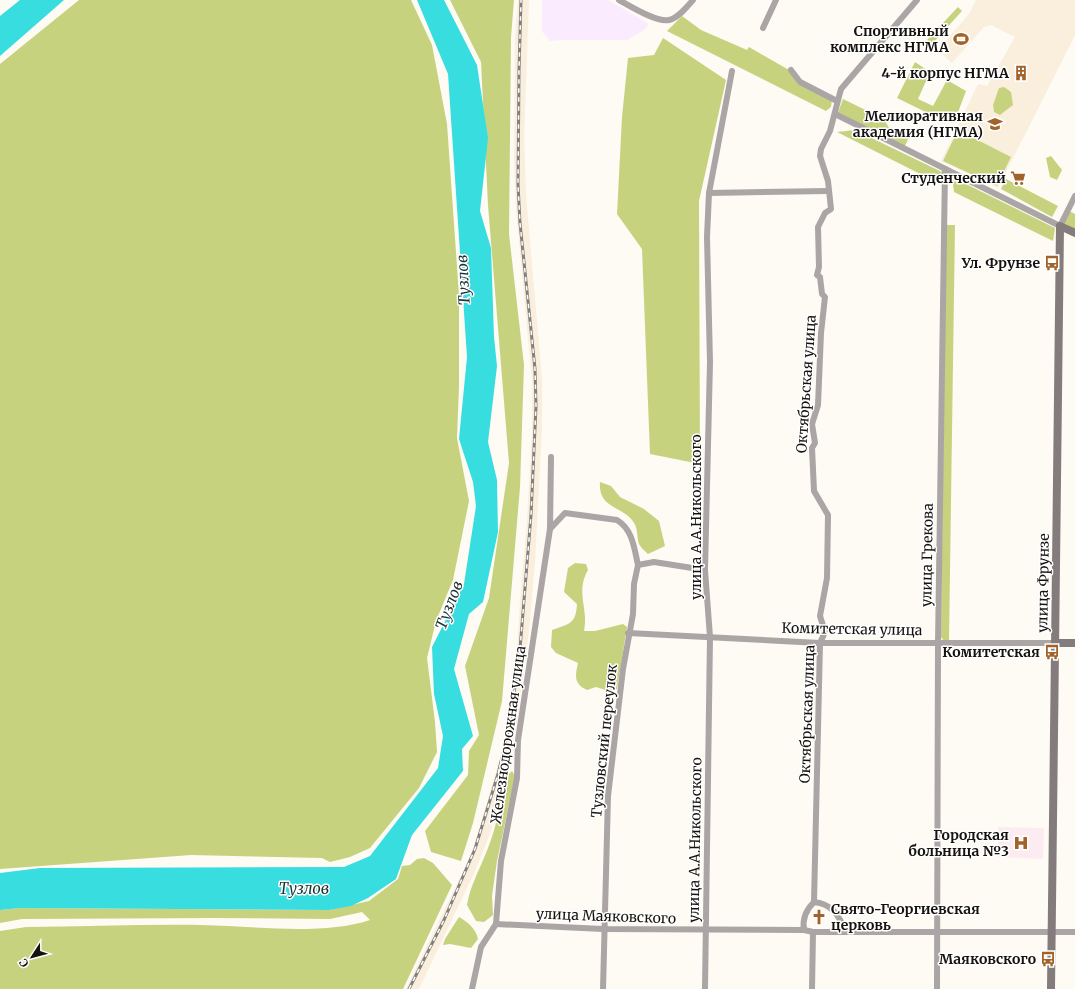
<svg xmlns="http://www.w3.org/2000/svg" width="1075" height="989" font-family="Merriweather,serif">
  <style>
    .built { fill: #faeedd }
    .industrial { fill: #faebfe }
    .medical { fill: #fcecf1 }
    .green { fill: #c7d27e }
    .water { fill: #38dde0 }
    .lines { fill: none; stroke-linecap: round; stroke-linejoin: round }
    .street { stroke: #aba5a5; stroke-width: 6 }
    .secondary { stroke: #847c7c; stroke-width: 8 }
    .rail-casing { stroke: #837f7b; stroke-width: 3 }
    .rail { stroke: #fff; stroke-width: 1.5; stroke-dasharray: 4.5; stroke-linecap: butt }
    .labels { text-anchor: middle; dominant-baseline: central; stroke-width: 3; stroke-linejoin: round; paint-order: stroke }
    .poi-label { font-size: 14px; font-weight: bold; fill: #15120f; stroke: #fff; text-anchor: end }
    .street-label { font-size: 14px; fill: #15120f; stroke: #fff }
    .water-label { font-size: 15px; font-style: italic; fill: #183232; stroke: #fff }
  </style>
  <rect width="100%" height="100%" fill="#fefaf4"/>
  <g class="built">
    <path d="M518,0H529L524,135L526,196L542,379V428L535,562L529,631L516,730L491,831L476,869L419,989H406L470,857L481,823L504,745L512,703L516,667L520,602L527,521L532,430V381L516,209L514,160L515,37Z"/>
    <path d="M976,0H1075V35L998,188L941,161L978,84L987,86L1015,37L991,25L984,27L952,63L938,50L969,14Z"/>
  </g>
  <path class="industrial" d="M542,0H608L649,24L644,30L627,40H561L550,41L542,31Z"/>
  <path class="medical" d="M998,827L1044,828L1043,859L998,857Z"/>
  <g class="green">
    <path d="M79,0H411L432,45L447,124L459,295V386L457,438L469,501L453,580L436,621L427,658L435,722L437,752L419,788L370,848L350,857L330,862L322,858L191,855L0,869V64Z"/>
    <path d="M450,0H514L511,37L509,234L524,365L520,487L502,701L473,823L461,861L431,852L425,831L468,775L469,751L479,735L465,666L489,598L509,463L488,205L481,62Z"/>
    <path d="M958,7L962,11L932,44L927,40Z"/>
    <path d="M682,16L701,30L747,50L749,47L789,70L798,84L832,100L831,107L826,111L667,31Z"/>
    <path d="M663,38L726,80L699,201L700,464L650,454L642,249L617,214L622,117L628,58L654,55Z"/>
    <path d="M915,62L930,72L918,99L933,106L947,80L966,91L957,115L951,112L946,122L897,98Z"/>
    <path d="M1004,87L1011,92L1013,105L1000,115L994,112L993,105L999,88Z"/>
    <path d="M843,99L884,119L889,128L883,137L837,115Z"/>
    <path d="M891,129L909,137L904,148L886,139Z"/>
    <path d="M855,130L942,172L940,184L837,132Z"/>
    <path d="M958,130L1011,157L997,186L943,161Z"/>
    <path d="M1051,156L1062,170L1057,180L1050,177L1046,158Z"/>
    <path d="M952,177L1055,228L1053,241L954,192Z"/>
    <path d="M1006,179L1058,206L1052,217L1001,189Z"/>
    <path d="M1069,211L1075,214V231L1063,225Z"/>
    <path d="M946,225H955L949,641H944L941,637Z"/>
    <path d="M600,482L611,486L620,497L644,509L659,521L665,546L648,554C645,551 641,548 639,544C636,536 639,528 632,520C621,506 598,508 600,482Z"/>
    <path d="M575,563L586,564L588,570C575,592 589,609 584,631H595L623,624L627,627L617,689L612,692L596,687L587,690C574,684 575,676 578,663L556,653L551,647L552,630C569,624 576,624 577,604L564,592L568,568Z"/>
    <path d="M512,771L515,776L497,861L492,896L493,915L484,922L476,921L467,905C470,886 479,871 486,853C497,828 500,802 507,776Z"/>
    <path d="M424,858L433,863L452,885L403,989H0V931L26,927C85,927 143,924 202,925C253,926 322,936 370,920L362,912L330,919L213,918L22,919L0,923V910L20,908L329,910L369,901L398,879L402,866L410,865L417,859Z"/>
    <path d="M459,917C468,922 476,929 478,939L471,948L450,944L443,945L445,939Z"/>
  </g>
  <g class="water">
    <path d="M20,0H64L0,56V16Z"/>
    <path d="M417,0H444L477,65L488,138L480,211L491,248L494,337L497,366L488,442L497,480L498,532L483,602L469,614L454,669L473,736L462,749L463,771L412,835L396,879L368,898L351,906L329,910L20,908L0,910V873L40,868L344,867L370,856L438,768L443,736L434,694L432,647L464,584L476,506L473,482L459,439L467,357L448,74Z"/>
  </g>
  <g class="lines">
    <g class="street">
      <path d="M619,0C630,6 657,23 669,20C678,18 687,7 693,0"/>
      <path d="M763,28L776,0"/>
      <path d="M791,70L800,82L837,101"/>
      <path d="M835,114L1060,226L1075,196"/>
      <path d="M709,193L828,191"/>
      <path d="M550,529L565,513L617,520C633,530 634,548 638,565"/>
      <path d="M628,633L820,643H1055"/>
      <path d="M814,902L820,643L825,632L820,616L827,578L828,515L814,491L812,448L815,443L812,424L818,405L821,333L825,297L822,294L820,277L817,275L819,267L818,227L825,213L831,209L828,181L820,156L821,149L830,131L841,89L917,0"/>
      <path d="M496,924L603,929L804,930L813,932H1075"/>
      <path d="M804,930C802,919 806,910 814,902C833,904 839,916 846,932"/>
      <path d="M472,989L481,947L496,924L501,861L517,778L518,740L550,529L551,457"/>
      <path d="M603,989L608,796L623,669L633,614L634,584L638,565L654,562L705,570"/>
      <path d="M705,989L710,637L705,570L710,362L707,237L709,193L732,71"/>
      <path d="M812,989L813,932"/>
      <path d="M937,989L938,644L945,169"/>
    </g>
    <g class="secondary">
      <path d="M1055,643H1075"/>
      <path d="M1051,989L1060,226L1075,233"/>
    </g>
    <g class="rail-casing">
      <path id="rail" d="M409,989L444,920L475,849L498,774L507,737L519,661L531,515L536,406L535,369L520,223L518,184L519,71L521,0"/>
    </g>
    <use href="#rail" class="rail"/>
  </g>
  <defs>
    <g id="stadium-bare" transform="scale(1.2)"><path d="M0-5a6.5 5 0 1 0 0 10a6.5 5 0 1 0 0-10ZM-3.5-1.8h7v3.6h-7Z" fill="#a2632b" stroke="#fff" stroke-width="2.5" paint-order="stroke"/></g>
    <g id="building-bare" transform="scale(1.2)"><path d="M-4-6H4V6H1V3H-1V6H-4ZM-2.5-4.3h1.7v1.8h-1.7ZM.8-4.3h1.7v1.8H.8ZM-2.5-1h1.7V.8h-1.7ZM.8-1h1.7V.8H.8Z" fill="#a2632b" stroke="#fff" stroke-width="2.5" paint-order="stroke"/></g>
    <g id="university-bare" transform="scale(1.2)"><path d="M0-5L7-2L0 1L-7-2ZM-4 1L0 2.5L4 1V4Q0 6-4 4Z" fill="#a2632b" stroke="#fff" stroke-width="2.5" paint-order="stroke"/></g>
    <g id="supermarket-bare" transform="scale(1.2)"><path d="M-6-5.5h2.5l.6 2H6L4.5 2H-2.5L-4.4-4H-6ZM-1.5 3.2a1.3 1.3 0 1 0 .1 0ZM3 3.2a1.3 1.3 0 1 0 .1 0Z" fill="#a2632b" stroke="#fff" stroke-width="2.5" paint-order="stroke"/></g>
    <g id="bus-bare" transform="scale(1.2)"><path d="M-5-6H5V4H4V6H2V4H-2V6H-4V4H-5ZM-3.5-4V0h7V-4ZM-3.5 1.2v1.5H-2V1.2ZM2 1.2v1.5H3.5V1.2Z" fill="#a2632b" stroke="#fff" stroke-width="2.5" paint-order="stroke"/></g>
    <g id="hospital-bare" transform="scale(1.2)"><path d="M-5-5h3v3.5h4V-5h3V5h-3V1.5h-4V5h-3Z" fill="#a2632b" stroke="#fff" stroke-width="2.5" paint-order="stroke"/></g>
    <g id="church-bare" transform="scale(1.2)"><path d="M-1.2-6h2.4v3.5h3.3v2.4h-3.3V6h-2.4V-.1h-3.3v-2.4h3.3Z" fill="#a2632b" stroke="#fff" stroke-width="2.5" paint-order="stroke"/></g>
  </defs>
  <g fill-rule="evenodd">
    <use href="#stadium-bare" x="961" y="39"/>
    <use href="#building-bare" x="1021" y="73"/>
    <use href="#university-bare" x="995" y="124"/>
    <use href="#supermarket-bare" x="1018" y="178"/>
    <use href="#bus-bare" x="1052" y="263"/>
    <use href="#bus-bare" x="1052" y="652"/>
    <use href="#hospital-bare" x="1021" y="843"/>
    <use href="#church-bare" x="819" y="917"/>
    <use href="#bus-bare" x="1048" y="959"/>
  </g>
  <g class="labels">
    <g class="poi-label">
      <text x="949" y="31">Спортивный<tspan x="949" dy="16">комплекс НГМА</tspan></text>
      <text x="1009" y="73">4-й корпус НГМА</text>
      <text x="983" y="116">Мелиоративная<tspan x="983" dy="16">академия (НГМА)</tspan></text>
      <text x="1006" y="178">Студенческий</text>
      <text x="1040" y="263">Ул. Фрунзе</text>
      <text x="1040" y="652">Комитетская</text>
      <text x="1009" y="835">Городская<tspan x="1009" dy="16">больница №3</tspan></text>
      <text x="831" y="909" text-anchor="start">Свято-Георгиевская<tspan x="831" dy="16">церковь</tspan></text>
      <text x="1036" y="959">Маяковского</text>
    </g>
    <g class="street-label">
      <text transform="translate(806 384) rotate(-86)">Октябрьская улица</text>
      <text transform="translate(696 517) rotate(-90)">улица А.А.Никольского</text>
      <text transform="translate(927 555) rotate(-89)">улица Грекова</text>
      <text transform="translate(1043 583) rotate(-89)">улица Фрунзе</text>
      <text transform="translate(852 629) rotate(1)">Комитетская улица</text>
      <text transform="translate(807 714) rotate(-88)">Октябрьская улица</text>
      <text transform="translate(508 735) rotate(-82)">Железнодорожная улица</text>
      <text transform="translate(604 741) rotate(-84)">Тузловский переулок</text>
      <text transform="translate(695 840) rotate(-89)">улица А.А.Никольского</text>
      <text transform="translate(606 916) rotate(2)">улица Маяковского</text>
    </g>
    <g class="water-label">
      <text transform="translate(463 280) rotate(-93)">Тузлов</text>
      <text transform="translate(449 605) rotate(-69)">Тузлов</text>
      <text x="304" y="888">Тузлов</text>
    </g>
  </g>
  <g transform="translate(32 957) rotate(234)" stroke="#ffffff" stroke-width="3" paint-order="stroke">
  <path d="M0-3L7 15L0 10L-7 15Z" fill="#15120f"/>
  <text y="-6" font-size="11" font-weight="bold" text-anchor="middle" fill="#15120f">С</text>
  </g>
</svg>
